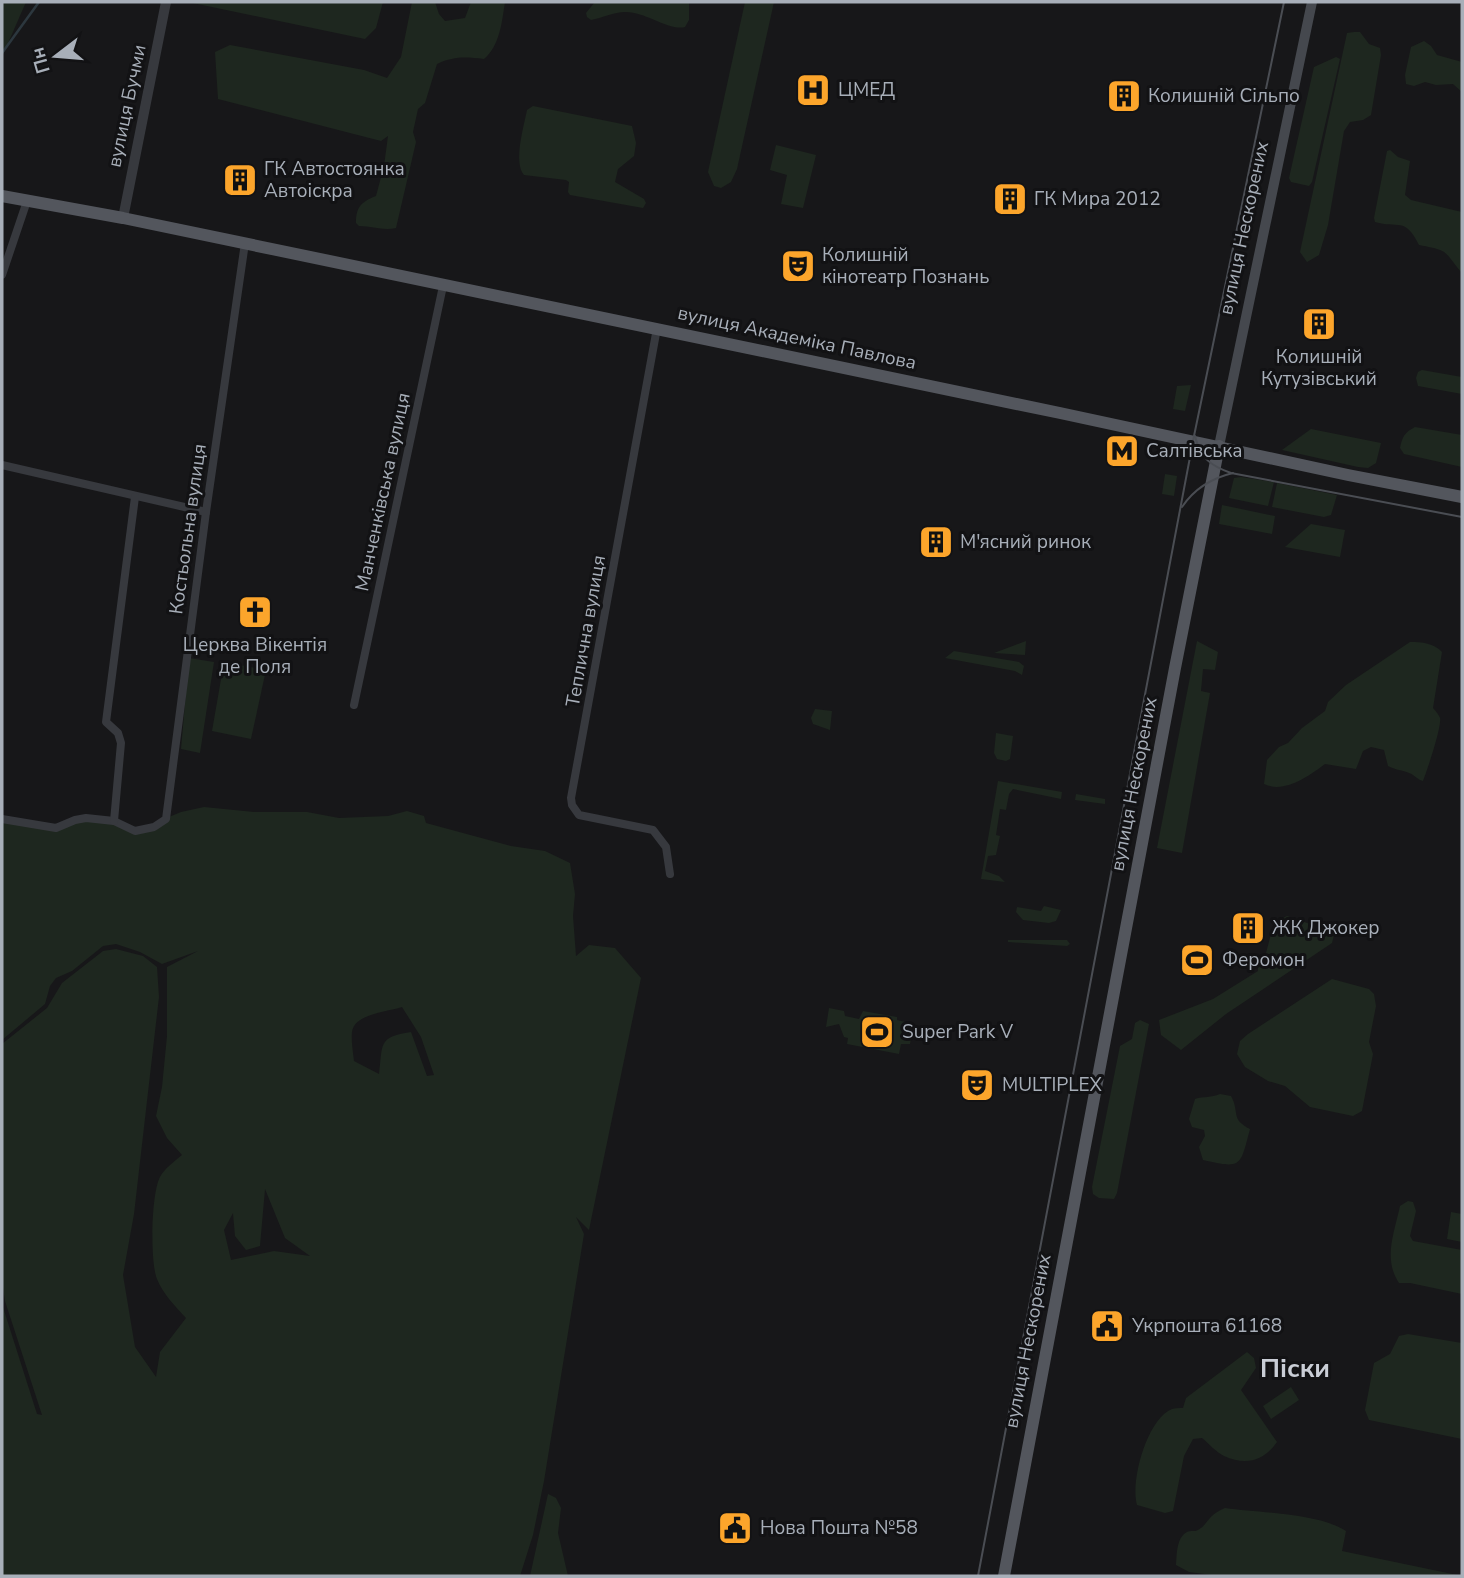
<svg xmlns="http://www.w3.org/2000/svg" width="1464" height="1578" font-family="'Nunito Sans',sans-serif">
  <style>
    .green { fill: #1e271f; fill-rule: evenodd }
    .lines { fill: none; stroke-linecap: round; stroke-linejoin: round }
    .stream { stroke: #2c373e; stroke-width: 2.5 }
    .minor { stroke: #37393e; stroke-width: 8 }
    .tertiary { stroke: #37393e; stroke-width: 10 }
    .secondary { stroke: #45484e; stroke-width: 10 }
    .primary { stroke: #53565d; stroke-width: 12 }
    .tram { stroke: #4a4d53; stroke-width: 2 }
    .labels { text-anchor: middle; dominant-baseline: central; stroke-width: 6; stroke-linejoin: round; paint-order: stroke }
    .poi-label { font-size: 19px; fill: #a8afb9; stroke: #121214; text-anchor: start }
    .street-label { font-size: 19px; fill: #a8afb9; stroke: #121214 }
    .district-label { font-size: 26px; font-weight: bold; fill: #c9cdd5; stroke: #121214 }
  </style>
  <rect width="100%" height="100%" fill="#171719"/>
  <g class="green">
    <path d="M2,2H26L2,57Z"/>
    <path d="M188,2H383L376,28L365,39Z"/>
    <path d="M412,2H435L439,14L445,21L465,18L471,2H505C502,21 500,46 484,59C466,57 454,56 437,64L425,103L418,109L413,132L416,142L396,228C383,231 373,226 359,226L356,223C356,207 361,202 376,196L384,166L388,136L381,141L218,99L215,52L230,45L364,70L387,78L401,57Z"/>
    <path d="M595,2H682L689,3V20L685,27C669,31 644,11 625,12C614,12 602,18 591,20L587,17L586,13Z"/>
    <path d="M745,2H774L737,169L731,182L721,188L714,186L708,172Z"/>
    <path d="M1354,32H1360L1369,44L1380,48L1381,55L1371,115L1363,120L1350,122L1344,131L1328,225L1319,255L1307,262L1300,252L1347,33Z"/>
    <path d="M1424,41L1431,46L1437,55L1462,62V92L1453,84L1436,85L1425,82L1414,86L1406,84L1405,75L1411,47Z"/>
    <path d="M1336,57L1340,59L1312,182L1309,186L1291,182L1289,178L1314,67Z"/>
    <path d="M533,106L632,126L636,143L634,156L618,169L615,182L644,199L646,203L643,208L570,195L568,192L569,182L566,180L524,175C513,162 524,126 527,110Z"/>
    <path d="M776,145L816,155L803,208L781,204L787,175L770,170Z"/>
    <path d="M1390,150L1398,157L1410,161L1405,195L1411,200L1462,212V273C1443,251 1451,251 1419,245C1405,216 1398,229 1375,222L1374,218L1387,151Z"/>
    <path d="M1422,370L1462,377V394L1418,386L1416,378L1418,372Z"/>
    <path d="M1191,385L1185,411L1173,409L1177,386Z"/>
    <path d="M1415,427L1462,435V467L1404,454L1400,448C1402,437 1405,432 1415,427Z"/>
    <path d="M1311,429L1381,443L1376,463L1368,468L1358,467L1282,450Z"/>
    <path d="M1165,474L1177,476L1174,496L1162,494Z"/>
    <path d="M1241,477L1274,482L1268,506L1229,498L1234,478Z"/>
    <path d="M1277,483L1337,495L1331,515L1324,517L1272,507Z"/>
    <path d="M1222,505L1275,516L1272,534L1219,524Z"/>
    <path d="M1311,524L1345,530L1340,557L1285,547Z"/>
    <path d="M1026,641L1025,655L994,653Z"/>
    <path d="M1197,641L1218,652L1215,670L1203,669L1201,691L1210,693L1182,853L1157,848Z"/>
    <path d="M1410,642C1422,642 1434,643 1442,652L1433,708C1435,710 1439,715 1440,718C1442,726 1427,771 1423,781C1416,779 1415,775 1409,773C1403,770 1395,770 1388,766L1384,750L1371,747L1363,751L1356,769L1325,764C1309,776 1284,794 1264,784L1267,760L1279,747L1288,743L1302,728L1325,711L1328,702L1346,685Z"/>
    <path d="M954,651L1019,662L1024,666L1022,675L1015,671L945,658Z"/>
    <path d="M189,658L214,662L200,753L181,749Z"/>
    <path d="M224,662L266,670L251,739L212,731Z"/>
    <path d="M815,709L832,711L830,730L813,724L811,718Z"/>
    <path d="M996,733L1013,736L1010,759L1006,761L997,759L994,753Z"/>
    <path d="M998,781L1062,792L1061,799L1013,789L1009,794L1006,810L1000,809L996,835L1000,836L996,855L988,856L985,871L999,876L1005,882L981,879Z"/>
    <path d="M1076,794L1105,799V804L1075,800Z"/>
    <path d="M204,807L254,812H307L339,818L388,816L407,811L424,816L426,823L511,846L545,851L570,863L575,894L573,916L576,956L589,945L615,948L641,978L589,1230L576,1217L584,1234L544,1481L533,1535L520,1576H2V1304L37,1414L42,1415L5,1301L2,1281V1044L47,1008L62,983L103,951L116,949L143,956L157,967L159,997L134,1214L123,1275L135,1347L156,1377L160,1352L186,1318C175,1306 163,1294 157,1279C150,1262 151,1194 160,1177C164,1169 175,1161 182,1155L167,1138L156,1116L162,1087L167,1036V967L198,951L162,964L140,952L116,944L103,946L72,971L56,978L50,986L45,1004L2,1040V819L56,828L75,820L114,821L135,831L181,812ZM402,1007L421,1037L434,1075L427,1076L411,1032C377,1037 383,1045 379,1074L354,1061C353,1052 351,1041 352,1032C354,1014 387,1012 402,1007ZM265,1189L285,1238L310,1256L274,1251L231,1260L224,1230L233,1213L235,1236L246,1250L260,1246Z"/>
    <path d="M1044,906L1061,910L1056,921L1049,923L1023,920L1016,912L1017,907L1041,911Z"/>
    <path d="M1287,916L1310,924L1318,936L1331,929L1334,935L1332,943L1226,1014L1181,1050L1161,1035L1159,1020L1213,999L1258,971V962L1265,957L1274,922Z"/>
    <path d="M1008,940H1067L1070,944L1067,946L1008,942Z"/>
    <path d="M1332,979L1369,989L1374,994L1376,1006L1369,1042L1373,1054L1362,1111L1353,1116L1310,1107L1285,1086L1268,1081L1245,1067L1237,1054L1240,1041L1248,1034Z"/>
    <path d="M829,1008L844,1011L845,1016L859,1019L863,1011L897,1017V1020L914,1024L910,1044H901L899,1054L847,1044L848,1038L844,1037L839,1024L826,1027Z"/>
    <path d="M1140,1020L1149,1024L1117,1193L1114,1199L1099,1198L1093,1194L1092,1187L1120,1046L1132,1039L1135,1023Z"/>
    <path d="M1220,1094L1231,1096C1240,1112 1230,1119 1250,1129C1240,1167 1242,1169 1203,1160L1199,1147L1205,1136L1204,1130L1192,1127L1189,1119L1195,1099C1204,1096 1211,1098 1220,1094Z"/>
    <path d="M1408,1201L1413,1202L1416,1211L1410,1236L1413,1241L1462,1250V1294L1410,1283H1399C1383,1259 1394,1234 1400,1206Z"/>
    <path d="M1451,1212L1462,1214V1242L1447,1239Z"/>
    <path d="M1408,1334L1462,1343V1439L1369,1420L1365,1410L1374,1363L1390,1354L1399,1336Z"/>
    <path d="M1247,1352L1254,1358L1256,1368L1241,1390L1277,1442C1264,1461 1246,1466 1224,1456C1216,1452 1208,1443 1202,1438L1193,1439L1184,1456L1173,1511L1165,1513L1137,1505C1130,1481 1147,1419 1172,1409C1175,1408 1179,1408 1183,1408L1186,1398Z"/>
    <path d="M1291,1387L1299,1400L1271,1419L1263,1406Z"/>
    <path d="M548,1494L556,1498L561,1508L558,1533L568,1576H530Z"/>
    <path d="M1225,1508C1260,1513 1318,1513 1346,1531L1342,1551L1462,1576H1219L1189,1572L1176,1565C1177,1555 1176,1538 1187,1532C1190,1530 1195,1532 1198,1530C1209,1524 1207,1515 1225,1508Z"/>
  </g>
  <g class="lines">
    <path class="stream" d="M2,53L39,2"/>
    <g class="minor">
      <path d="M2,275L27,201"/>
      <path d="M657,328L571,798L572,805L579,815L653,830L666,847L670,874"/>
      <path d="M2,465L206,512"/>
      <path d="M354,705L443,286"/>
      <path d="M2,819L56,828L75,820L86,818L114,821L135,831L154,827L166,819L206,512L245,243"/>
      <path d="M114,821L121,743L118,733L106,722L135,497"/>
    </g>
    <path class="tertiary" d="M123,218L166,2"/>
    <path class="secondary" d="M1219,446L1312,2"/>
    <g class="primary">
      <path d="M2,196L123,218L1060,413L1348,475L1462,497"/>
      <path d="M1004,1576L1175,668L1219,446"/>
    </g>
    <g class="tram">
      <path d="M1195,436C1200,458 1211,466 1231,473L1462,517"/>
      <path d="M1182,507C1194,489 1212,478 1233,473"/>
      <path d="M978,1576L1194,436L1284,2"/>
    </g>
  </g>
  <defs>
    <g id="hospital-square" transform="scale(1.75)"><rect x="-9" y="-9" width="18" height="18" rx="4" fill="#fca52b" stroke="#121214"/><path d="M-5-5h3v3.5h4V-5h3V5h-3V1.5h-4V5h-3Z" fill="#111"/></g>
    <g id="building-square" transform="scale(1.75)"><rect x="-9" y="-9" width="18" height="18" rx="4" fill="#fca52b" stroke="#121214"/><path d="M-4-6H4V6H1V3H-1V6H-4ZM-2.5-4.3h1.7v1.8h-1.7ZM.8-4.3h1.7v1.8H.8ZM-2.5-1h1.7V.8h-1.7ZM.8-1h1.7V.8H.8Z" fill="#111"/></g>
    <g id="theatre-square" transform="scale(1.75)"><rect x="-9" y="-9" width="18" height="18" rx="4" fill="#fca52b" stroke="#121214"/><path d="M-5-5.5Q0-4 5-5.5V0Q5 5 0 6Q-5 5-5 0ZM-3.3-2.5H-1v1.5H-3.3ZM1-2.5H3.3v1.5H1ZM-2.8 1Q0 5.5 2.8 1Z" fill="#111"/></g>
    <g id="metro-square" transform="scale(1.75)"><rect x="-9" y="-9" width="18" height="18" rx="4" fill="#fca52b" stroke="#121214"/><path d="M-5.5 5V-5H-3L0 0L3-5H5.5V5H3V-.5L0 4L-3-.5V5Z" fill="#111"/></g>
    <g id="church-square" transform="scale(1.75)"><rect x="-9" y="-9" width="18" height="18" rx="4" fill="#fca52b" stroke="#121214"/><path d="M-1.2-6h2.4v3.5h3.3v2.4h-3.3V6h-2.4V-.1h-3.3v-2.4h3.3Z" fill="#111"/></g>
    <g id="stadium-square" transform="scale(1.75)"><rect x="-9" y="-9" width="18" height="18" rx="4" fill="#fca52b" stroke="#121214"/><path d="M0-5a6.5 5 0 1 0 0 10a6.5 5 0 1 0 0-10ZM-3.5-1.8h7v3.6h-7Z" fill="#111"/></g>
    <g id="civic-square" transform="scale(1.75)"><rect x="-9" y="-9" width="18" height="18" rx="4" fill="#fca52b" stroke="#121214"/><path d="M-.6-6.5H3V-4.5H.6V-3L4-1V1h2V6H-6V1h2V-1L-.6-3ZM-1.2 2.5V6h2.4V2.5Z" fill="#111"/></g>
  </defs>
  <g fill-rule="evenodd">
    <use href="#hospital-square" x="813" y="90"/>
    <use href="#building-square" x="1124" y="96"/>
    <use href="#building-square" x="240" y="180"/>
    <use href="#building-square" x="1010" y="199"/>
    <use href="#theatre-square" x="798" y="266"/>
    <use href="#building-square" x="1319" y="324"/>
    <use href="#metro-square" x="1122" y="451"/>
    <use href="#building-square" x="936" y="542"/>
    <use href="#church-square" x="255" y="612"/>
    <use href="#building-square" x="1248" y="928"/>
    <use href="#stadium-square" x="1197" y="960"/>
    <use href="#stadium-square" x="877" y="1032"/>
    <use href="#theatre-square" x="977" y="1085"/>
    <use href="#civic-square" x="1107" y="1326"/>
    <use href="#civic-square" x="735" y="1528"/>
  </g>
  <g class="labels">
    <g class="poi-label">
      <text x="838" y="90">ЦМЕД</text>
      <text x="1148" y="96">Колишній Сільпо</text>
      <text x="264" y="169">ГК Автостоянка<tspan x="264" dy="22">Автоіскра</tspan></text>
      <text x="1034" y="199">ГК Мира 2012</text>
      <text x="822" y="255">Колишній<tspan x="822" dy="22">кінотеатр Познань</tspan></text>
      <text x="1319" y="357" text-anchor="middle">Колишній<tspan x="1319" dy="22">Кутузівський</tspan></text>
      <text x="1146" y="451">Салтівська</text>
      <text x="960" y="542">М'ясний ринок</text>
      <text x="255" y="645" text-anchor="middle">Церква Вікентія<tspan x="255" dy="22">де Поля</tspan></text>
      <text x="1272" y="928">ЖК Джокер</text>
      <text x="1222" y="960">Феромон</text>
      <text x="902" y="1032">Super Park V</text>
      <text x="1002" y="1085">MULTIPLEX</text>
      <text x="1132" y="1326">Укрпошта 61168</text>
      <text x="760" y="1528">Нова Пошта №58</text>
    </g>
    <g class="street-label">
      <text transform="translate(127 106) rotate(-78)">вулиця Бучми</text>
      <text transform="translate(1244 228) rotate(-78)">вулиця Нескорених</text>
      <text transform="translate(797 338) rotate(12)">вулиця Академіка Павлова</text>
      <text transform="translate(383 492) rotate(-78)">Манченківська вулиця</text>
      <text transform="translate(188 529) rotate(-82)">Костьольна вулиця</text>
      <text transform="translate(586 631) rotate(-80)">Теплична вулиця</text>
      <text transform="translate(1134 784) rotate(-79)">вулиця Нескорених</text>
      <text transform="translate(1028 1341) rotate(-79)">вулиця Нескорених</text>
    </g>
    <g class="district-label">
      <text x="1295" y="1368">Піски</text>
    </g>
  </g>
  <rect width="1464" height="1578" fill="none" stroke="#a8afb9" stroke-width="7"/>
  <g transform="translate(56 56) rotate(254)" stroke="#121214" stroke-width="5" paint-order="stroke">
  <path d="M0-5L12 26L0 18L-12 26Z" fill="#a8afb9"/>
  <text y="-10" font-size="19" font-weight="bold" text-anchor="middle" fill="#a8afb9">Пн</text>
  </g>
</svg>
